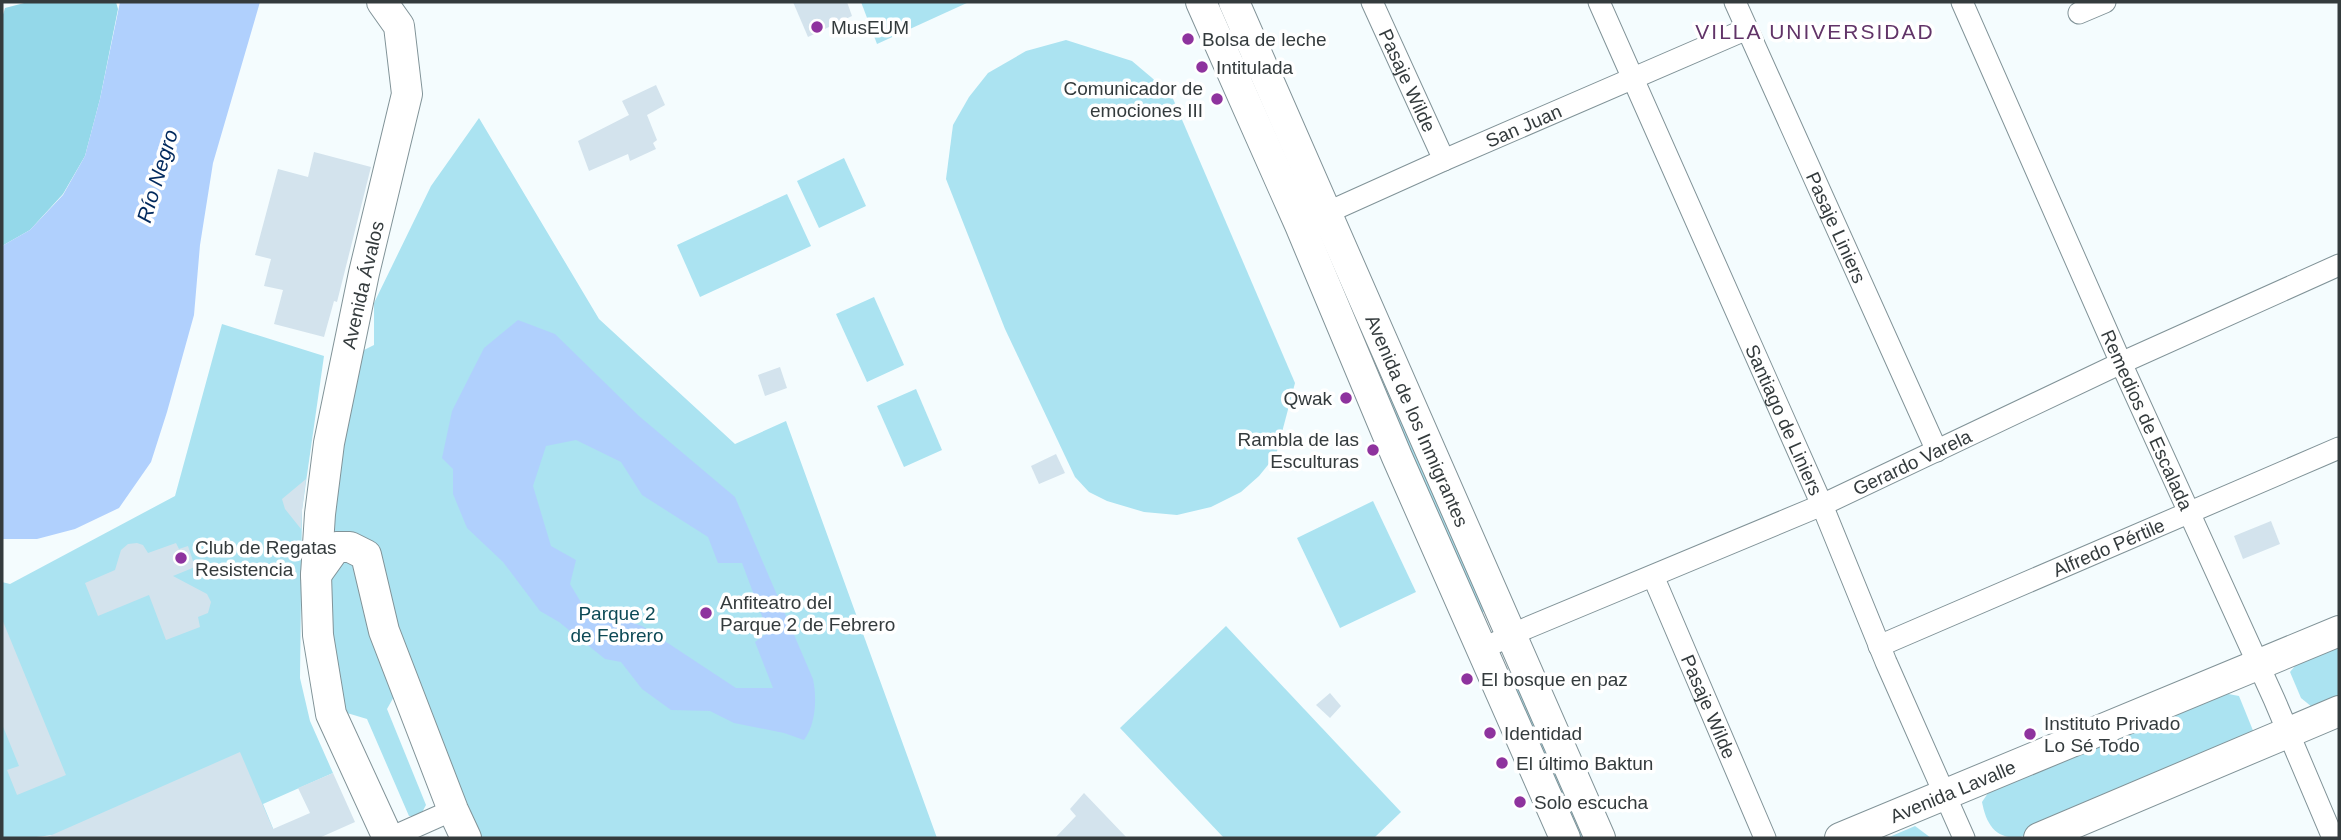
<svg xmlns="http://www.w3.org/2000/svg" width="2341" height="840" font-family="Helvetica,sans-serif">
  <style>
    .green { fill: #abe3f1 }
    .forest { fill: #94d8e9 }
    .water { fill: #b0d0fd; fill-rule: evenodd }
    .building { fill: #d3e3ed }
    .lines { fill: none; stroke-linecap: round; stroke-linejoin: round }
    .street-casing { stroke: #819398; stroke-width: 23 }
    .secondary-casing { stroke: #819398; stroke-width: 32 }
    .street { stroke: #fff; stroke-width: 21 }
    .secondary { stroke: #fff; stroke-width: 30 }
    .poi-dot { fill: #8e339e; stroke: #fff; stroke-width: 2.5 }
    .labels { text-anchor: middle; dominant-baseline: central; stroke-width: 7; stroke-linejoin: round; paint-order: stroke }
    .poi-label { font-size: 19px; fill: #343b3d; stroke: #fff; text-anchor: start }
    .street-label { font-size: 19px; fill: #343b3d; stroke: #fff }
    .park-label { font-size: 19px; fill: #0d4a56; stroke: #fff }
    .neighbourhood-label { font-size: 21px; letter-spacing: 2px; fill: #613468; stroke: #fff }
    .water-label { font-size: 21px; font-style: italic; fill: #01295d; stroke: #fff }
  </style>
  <rect width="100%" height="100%" fill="#f4fcfe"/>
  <g class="green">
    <path d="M861,2H969L877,44Z"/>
    <path d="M1066,40L1132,61L1171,94L1295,383L1276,455L1259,476L1241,492L1211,507L1177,515L1144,512L1107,501L1089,492L1075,477L1005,329L946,179L953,125L969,97L988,73L1026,51Z"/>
    <path d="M479,118L599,319L735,444L786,421L937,838H476L388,636L371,546L332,540L350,389L358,353L374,345V303L431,186Z"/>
    <path d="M844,158L866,206L819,228L797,181Z"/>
    <path d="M787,194L811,246L700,297L677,245Z"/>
    <path d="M1326,242L1486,611L1479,614L1318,245Z"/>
    <path d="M874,297L904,365L867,382L836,314Z"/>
    <path d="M222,324L324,356L302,510L300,678L310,721L333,773L263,804L277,838H55L53,835L28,838H2V582L10,584L175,496Z"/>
    <path d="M916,389L942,450L904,467L877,406Z"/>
    <path d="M1373,501L1416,592L1340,628L1297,538Z"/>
    <path d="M343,558L359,568L396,693L387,709L426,805L420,816H409L367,719L347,713L332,655L325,581Z"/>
    <path d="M1226,626L1401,812L1374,838H1224L1120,728Z"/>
    <path d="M2339,640V696L2312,707L2301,698L2290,672L2304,655Z"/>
    <path d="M1513,671L1586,838H1577L1505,674Z"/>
    <path d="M2223,693L2239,696L2254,733L2248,743L2018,838C1994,838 1986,823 1982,802L1992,787Z"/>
    <path d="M1915,826L1931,838H1887Z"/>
  </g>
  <path class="forest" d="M28,2H116L118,9L100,99L85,156L63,194L30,230L2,246V18L5,8Z"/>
  <g class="water">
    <path d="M120,2H260L213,163L200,245L194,315L167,412L151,462L119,508L75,529L37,539H2V246L30,230L63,195L85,156L100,99Z"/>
    <path d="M518,320L555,334L639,416L735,497L813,679C817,698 816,724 804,740L784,733L734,723L710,711L671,710L642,689L621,662L605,659L559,622L540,611L503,562L467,528L453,494V469L442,458L452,411L484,348ZM576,440L621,462L642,495L708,537L718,563H742L768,632L755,642L773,688H736L642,626L582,604L570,584L576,560L551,546L533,486L546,446Z"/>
  </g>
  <g class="building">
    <path d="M793,2H847L852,16L808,37Z"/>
    <path d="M656,85L665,105L647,115L657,140L653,143L656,149L630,161L628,154L589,171L578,141L629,115L622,101Z"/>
    <path d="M314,152L371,167L337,302L334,301L324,337L274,324L283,290L264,286L271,259L255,255L278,169L308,177Z"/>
    <path d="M780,367L787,388L765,396L758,375Z"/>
    <path d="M1056,454L1065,473L1039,484L1031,466Z"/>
    <path d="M306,479L302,510L301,529L285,509L282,499Z"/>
    <path d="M2271,521L2280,544L2243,559L2234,536Z"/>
    <path d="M137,543L143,545L148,553L176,543L179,549L188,546L195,567L173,576L207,594L211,602L208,613L198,617L200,627L166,640L149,595L98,616L85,583L115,570L121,550L128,544Z"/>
    <path d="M2,619L66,775L17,795L7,770L19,766L2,724Z"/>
    <path d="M1330,693L1341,706L1330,718L1316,705Z"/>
    <path d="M240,752L273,829L310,813L298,788L333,773L355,822L319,838H45Z"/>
    <path d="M1084,793L1127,838H1055L1076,816L1070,809Z"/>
  </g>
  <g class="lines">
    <g class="street-casing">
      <g id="street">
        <path id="s1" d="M1372,2L1444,160"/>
        <path id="s2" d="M1599,2L1822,505L1886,662L1964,838"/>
        <path id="s3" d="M1735,2L1937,451"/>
        <path id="s4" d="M1962,2L2121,363L2274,699L2333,838"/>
        <path d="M2079,13L2105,2"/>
        <path id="s5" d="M1315,218L1444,160L1747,29"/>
        <path id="s6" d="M1653,576L1765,838"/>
        <path id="s7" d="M1879,646L2339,448"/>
        <path id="s8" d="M1482,649L1527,628L1822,505L2121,363L2339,265"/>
        <path d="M390,838L453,810"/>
      </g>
    </g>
    <g class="secondary-casing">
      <g id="secondary">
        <path d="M382,2L399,26L407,94L364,273L329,443L320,514L316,575L318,635L331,714L388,838"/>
        <path d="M1201,2L1300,225L1397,457L1565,838"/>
        <path id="s9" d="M1234,2L1600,838"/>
        <path d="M316,575L336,547H350L366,555L384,631L453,810L466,838"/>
        <path id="s10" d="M1840,838L2339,631"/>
        <path d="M2039,838L2339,711"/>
      </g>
    </g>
    <use href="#street" class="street"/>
    <use href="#secondary" class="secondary"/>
  </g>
  <g class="poi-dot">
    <circle cx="817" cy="27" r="7"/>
    <circle cx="1188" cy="39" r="7"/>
    <circle cx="1202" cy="67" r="7"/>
    <circle cx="1217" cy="99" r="7"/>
    <circle cx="1346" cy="398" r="7"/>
    <circle cx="1373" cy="450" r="7"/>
    <circle cx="181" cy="558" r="7"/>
    <circle cx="706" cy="613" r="7"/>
    <circle cx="1467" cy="679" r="7"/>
    <circle cx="1490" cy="733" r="7"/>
    <circle cx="2030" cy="734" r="7"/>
    <circle cx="1502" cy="763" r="7"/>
    <circle cx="1520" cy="802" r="7"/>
  </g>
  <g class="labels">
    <g class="poi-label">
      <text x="831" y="27">MusEUM</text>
      <text x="1202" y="39">Bolsa de leche</text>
      <text x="1216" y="67">Intitulada</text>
      <text x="1203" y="88" text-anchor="end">Comunicador de<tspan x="1203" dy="22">emociones III</tspan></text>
      <text x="1332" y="398" text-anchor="end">Qwak</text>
      <text x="1359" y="439" text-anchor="end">Rambla de las<tspan x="1359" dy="22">Esculturas</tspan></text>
      <text x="195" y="547">Club de Regatas<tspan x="195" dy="22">Resistencia</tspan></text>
      <text x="720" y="602">Anfiteatro del<tspan x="720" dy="22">Parque 2 de Febrero</tspan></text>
      <text x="1481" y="679">El bosque en paz</text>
      <text x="2044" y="723">Instituto Privado<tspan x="2044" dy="22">Lo Sé Todo</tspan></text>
      <text x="1504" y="733">Identidad</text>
      <text x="1516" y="763">El último Baktun</text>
      <text x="1534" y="802">Solo escucha</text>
    </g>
    <g class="street-label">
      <text stroke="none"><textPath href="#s1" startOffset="86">Pasaje Wilde</textPath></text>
      <text stroke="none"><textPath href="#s5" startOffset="228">San Juan</textPath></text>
      <text stroke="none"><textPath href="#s3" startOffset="247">Pasaje Liniers</textPath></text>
      <text transform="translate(363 285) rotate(-77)">Avenida Ávalos</text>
      <text stroke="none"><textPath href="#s2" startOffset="457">Santiago de Liniers</textPath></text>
      <text stroke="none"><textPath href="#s9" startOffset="457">Avenida de los Inmigrantes</textPath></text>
      <text stroke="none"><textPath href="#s4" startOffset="457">Remedios de Escalada</textPath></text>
      <text stroke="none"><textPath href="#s8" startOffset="469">Gerardo Varela</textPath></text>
      <text stroke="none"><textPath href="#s7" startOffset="250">Alfredo Pértile</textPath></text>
      <text stroke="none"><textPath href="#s6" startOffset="142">Pasaje Wilde</textPath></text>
      <text stroke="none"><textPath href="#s10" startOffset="122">Avenida Lavalle</textPath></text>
    </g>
    <g class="park-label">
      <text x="617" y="613">Parque 2<tspan x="617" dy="22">de Febrero</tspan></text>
    </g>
    <g class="neighbourhood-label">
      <text x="1815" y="31">VILLA UNIVERSIDAD</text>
    </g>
    <g class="water-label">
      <text transform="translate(157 176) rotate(-73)">Río Negro</text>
    </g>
  </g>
  <rect width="2341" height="840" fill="none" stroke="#343b3d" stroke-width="7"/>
</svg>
